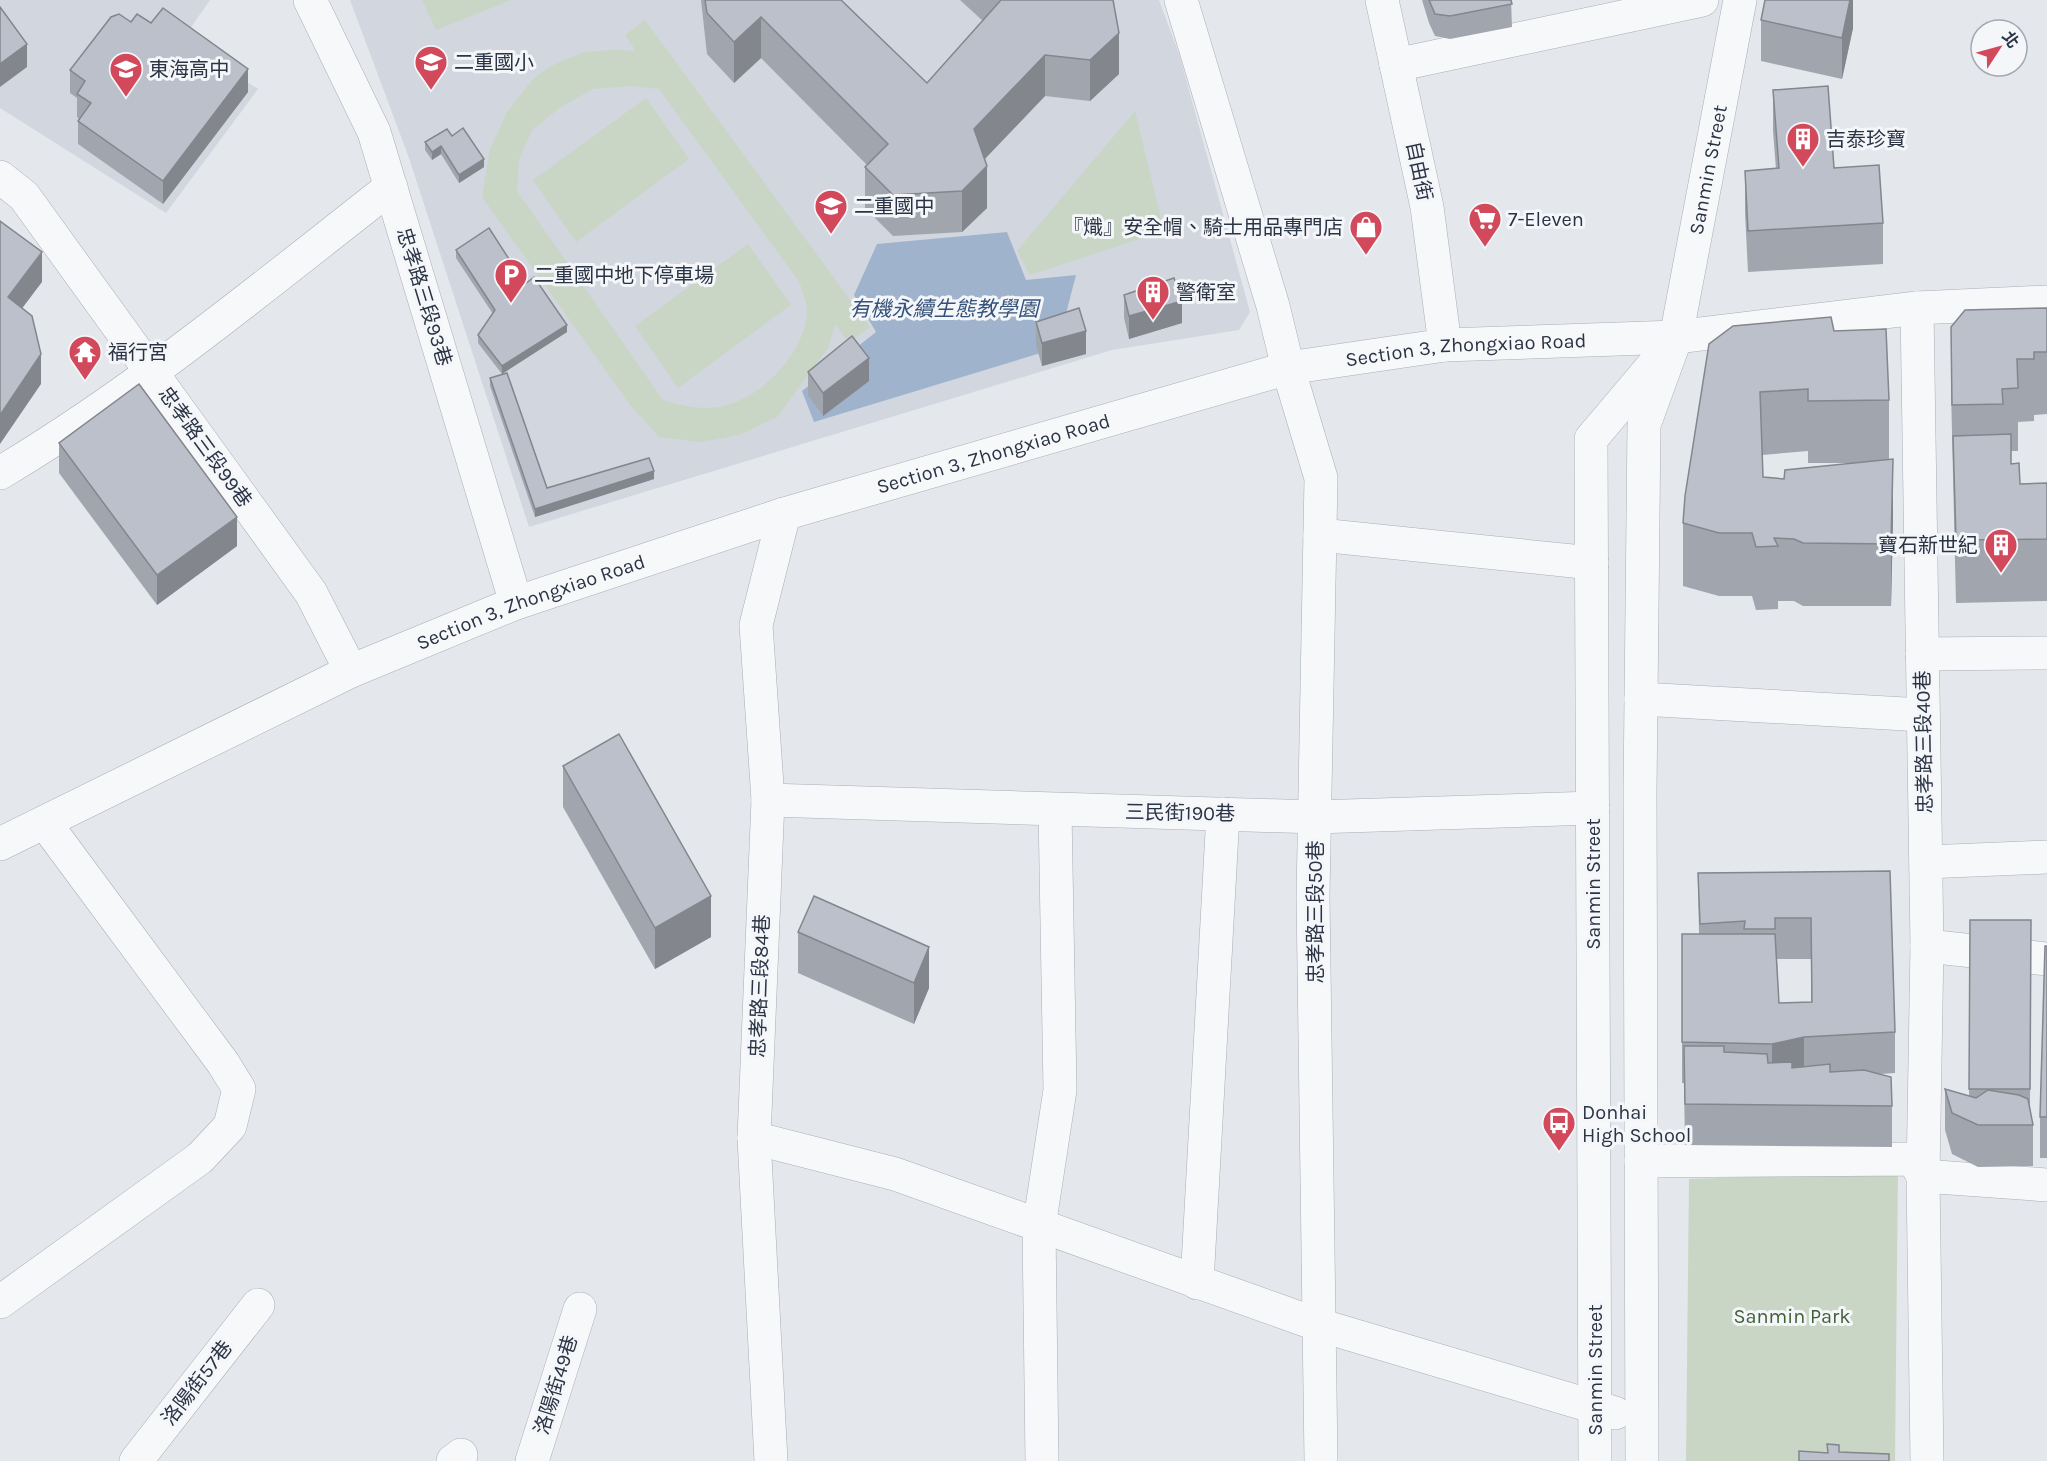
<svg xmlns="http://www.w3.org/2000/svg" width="2047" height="1461" font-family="Karla,'Noto Sans TC',sans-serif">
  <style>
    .built { fill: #d2d6de }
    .green { fill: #c9d6c5; fill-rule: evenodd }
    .water { fill: #9fb4cc }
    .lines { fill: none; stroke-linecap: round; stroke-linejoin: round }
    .minor-casing { stroke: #a9aeb7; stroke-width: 34 }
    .minor { stroke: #f7f8fa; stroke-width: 33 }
    .wall { fill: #a1a5ae; fill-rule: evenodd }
    .shaded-wall { fill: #83868d }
    .building { fill: #bbc0ca; stroke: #83868d; stroke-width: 1.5 }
    .labels { text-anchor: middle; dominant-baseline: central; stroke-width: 6; stroke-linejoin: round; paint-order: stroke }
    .poi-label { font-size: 20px; fill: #2b3445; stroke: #f4f6f9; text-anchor: start }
    .street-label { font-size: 20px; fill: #2b3445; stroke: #f4f6f9 }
    .park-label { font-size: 20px; fill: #3f6138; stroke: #f4f6f9 }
    .water-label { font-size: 21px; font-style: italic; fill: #34527a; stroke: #f4f6f9 }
  </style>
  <rect width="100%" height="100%" fill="#e4e7ec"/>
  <g class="built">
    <path d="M0,0H210L183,39L258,89L166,213L0,108Z"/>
    <path d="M350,0H1159L1179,54L1250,312L1239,330L1112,350L529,527L409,158Z"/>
  </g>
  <g class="green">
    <path d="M422,0H511L436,30Z"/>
    <path d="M645,20L870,327L849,343L835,324L828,348L777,417L739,435L701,442L659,437L631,406L482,197L490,149L507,112L532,80L549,67L584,52L614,50L636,51L625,35ZM632,86L659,89L800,283C802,292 807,302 807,310C806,352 763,397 723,406C703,411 683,406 663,400L517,191L519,160L532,130L561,107L593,89Z"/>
    <path d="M646,98L689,159L576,242L533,180Z"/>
    <path d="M1135,111L1164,231L1030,275L1017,251Z"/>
    <path d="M748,244L791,305L678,388L635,326Z"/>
    <path d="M1898,1172L1895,1461H1686L1689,1179Z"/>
  </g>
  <path class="water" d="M1007,232L1026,280L1076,275L1057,348L814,422L802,391L876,332L854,295L877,244Z"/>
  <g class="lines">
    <g class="minor-casing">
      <g id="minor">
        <path d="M310,0L374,132L516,603"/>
        <path d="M1181,0L1273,306L1288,368L1321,478L1313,897L1321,1461"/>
        <path d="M1382,0L1427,207L1445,345"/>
        <path d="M1396,65L1702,0"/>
        <path d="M0,177L24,196L311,593L351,671"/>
        <path d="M1917,308L1927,946L1923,1176L1927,1461"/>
        <path d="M0,473C139,390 264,286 391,187"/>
        <path d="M1320,535L1592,563"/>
        <path d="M1922,654L2047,653"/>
        <path d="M1641,699L1923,715"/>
        <path d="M768,800L1315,817L1593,808"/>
        <path id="s1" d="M0,844L351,671L516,603L784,514L1288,368L1445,345L1676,337L1917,308L2047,302"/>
        <path d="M1926,862L2047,857"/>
        <path d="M1927,946L2047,959"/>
        <path d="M754,1138L895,1174L1319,1325L1615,1413"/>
        <path d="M1641,1161L1913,1159L1923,1176"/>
        <path d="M1923,1176L2047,1185"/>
        <path d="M1197,1283L1223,814"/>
        <path d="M0,1302L200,1158L230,1126L239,1089L223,1063L45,823"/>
        <path d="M136,1461L258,1305"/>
        <path d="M453,1461L461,1455"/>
        <path d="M532,1461L580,1309"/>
        <path d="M771,1461L754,1138L768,800L756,625L784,514"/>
        <path d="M1042,1461L1039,1227L1060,1090L1055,810"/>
        <path d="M1595,1461L1591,439L1662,355"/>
        <path id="s2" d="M1642,1461L1640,792L1644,425L1676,337L1740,0"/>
      </g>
    </g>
    <use href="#minor" class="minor"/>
  </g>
  <g class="wall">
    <path d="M701,0H841L927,83L983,21L960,0H1113L1119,74L1090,101L1045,96L985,159L987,208L962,232L893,236L865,208V167L867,165L761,58L734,83L707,54Z"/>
    <path d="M1422,0H1511L1512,27L1450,39L1435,36L1429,23Z"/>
    <path d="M1853,0V28L1842,79L1761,61V20Z"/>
    <path d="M131,22L151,23L248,92L163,204L78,144V121L79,119L77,117V98L70,93V70Z"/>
    <path d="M1773,90L1834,168L1883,223V264L1748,272L1745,212V171L1776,169L1773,131Z"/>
    <path d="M452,136L484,167L459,183L441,154L432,160L425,150V142Z"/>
    <path d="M456,250L525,284L567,332L502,374L478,343V335L493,314L456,258Z"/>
    <path d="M1124,295L1182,323L1129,339L1124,318Z"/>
    <path d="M2047,308V414L2034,415V421L2018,422V451H2011V464L2020,484L2047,483V601L1956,603L1951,390V327Z"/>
    <path d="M1036,322L1086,354L1042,366L1036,345Z"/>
    <path d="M1834,331L1889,400V459L1893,521L1891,606H1803L1794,601H1778V609L1756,610L1752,596H1719L1683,586V523L1709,344ZM1808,451V463H1851L1784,479L1763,477L1762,455Z"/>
    <path d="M808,372L869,381L823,416L808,395Z"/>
    <path d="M490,378L547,488L654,479L535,517L490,386Z"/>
    <path d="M59,443L237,546L157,605L59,473Z"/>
    <path d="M563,766L711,937L655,969L563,807Z"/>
    <path d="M1890,871L1895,1032V1073L1880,1074L1892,1106V1147L1685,1145L1684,1083H1682V934H1699L1698,873ZM1777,959H1811V1002L1779,1003Z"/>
    <path d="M1970,920H2031L2030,1109L2033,1125V1166L1978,1167L1952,1154L1945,1130V1089L1969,1096Z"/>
    <path d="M798,932L929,988L914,1024L798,973Z"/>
    <path d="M2047,946V1158H2040V1117Z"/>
  </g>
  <g class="shaded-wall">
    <path d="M1850,0H1853V28L1842,79V38Z"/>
    <path d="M761,17V58L734,83V42Z"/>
    <path d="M1119,33V74L1090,101V60Z"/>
    <path d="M27,44V67L0,87V64Z"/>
    <path d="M1045,55V96L974,170V129Z"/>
    <path d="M248,69V92L163,204V181Z"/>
    <path d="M441,146V154L432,160V152Z"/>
    <path d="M484,159V167L459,183V175Z"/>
    <path d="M987,166V208L962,232V191Z"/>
    <path d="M42,252V282L8,327V297Z"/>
    <path d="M1182,301V323L1129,339V316Z"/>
    <path d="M567,325V332L502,374V366Z"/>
    <path d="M1086,331V354L1042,366V343Z"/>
    <path d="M41,354V384L0,444V415Z"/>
    <path d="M869,358V381L823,416V393Z"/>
    <path d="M1893,459V521L1891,606V544Z"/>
    <path d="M654,471V479L535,517V509Z"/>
    <path d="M237,517V546L157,605V575Z"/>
    <path d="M711,896V937L655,969V928Z"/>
    <path d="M929,947V988L914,1024V983Z"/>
    <path d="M1804,1037V1078L1772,1085V1044Z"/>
  </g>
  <g class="building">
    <path d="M705,0H841L927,83L1001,0H1113L1119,33L1090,60L1045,55L974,129L987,166L962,191L893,195L865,167L888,144L761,17L734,42L707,13Z"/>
    <path d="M1429,0H1511L1512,4L1450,16L1435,14Z"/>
    <path d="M1765,0H1850L1842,38L1761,20Z"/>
    <path d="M0,7L27,44L0,64Z"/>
    <path d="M163,8L248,69L163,181L78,121L91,103L77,94L85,81L70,70L111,17L119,14L131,22L137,14L151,23Z"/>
    <path d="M1828,86L1834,168L1879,165L1883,223L1748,231L1745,171L1779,168L1773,90Z"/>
    <path d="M463,128L484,159L459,175L441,146L432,152L425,142L447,129L452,136Z"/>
    <path d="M0,221L42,252L8,297L32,316L41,354L0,415Z"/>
    <path d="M489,228L525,284L534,277L567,325L502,366L478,335L495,310L456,250Z"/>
    <path d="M1174,278L1182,301L1129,316L1124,295Z"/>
    <path d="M1079,308L1086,331L1042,343L1036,322Z"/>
    <path d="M2047,308V352H2034V359H2017L2018,388L2002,389L2003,404L1952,405L1951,327L1965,310Z"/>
    <path d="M1831,317L1834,331L1886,329L1889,400L1808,401V389L1760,392L1763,477L1784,479L1785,470L1893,459L1891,544L1803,543L1794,539L1774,538L1778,546L1756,547L1752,533H1719L1683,523L1685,496L1709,344L1733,326Z"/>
    <path d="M852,336L869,358L823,393L808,372Z"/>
    <path d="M507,373L547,488L649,458L654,471L535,509L490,378Z"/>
    <path d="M139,384L237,517L157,575L59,443Z"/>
    <path d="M2011,434V464L2019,463L2020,484L2047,483V539L1956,540L1953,436Z"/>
    <path d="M619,734L711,896L655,928L563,766Z"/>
    <path d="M1890,871L1895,1032L1804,1037L1772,1044L1682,1042V934H1775L1779,1003L1812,1002L1811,918H1775V929H1744L1745,921L1700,924L1698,873Z"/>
    <path d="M814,896L929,947L914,983L798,932Z"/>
    <path d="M1970,920H2031L2030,1089H1969Z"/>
    <path d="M2045,946H2047V1117H2040Z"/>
    <path d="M1684,1046H1724V1052L1767,1054L1768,1063L1792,1062V1068L1830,1064V1072L1864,1070L1891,1077L1892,1106L1685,1104Z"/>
    <path d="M1945,1089L1976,1098L1988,1090L2019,1095L2028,1099L2033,1125H1978L1952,1113Z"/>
    <path d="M1827,1444L1839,1445V1452L1889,1454V1461H1799V1451L1828,1453Z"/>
  </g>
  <defs>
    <g id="school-pin" transform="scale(1.725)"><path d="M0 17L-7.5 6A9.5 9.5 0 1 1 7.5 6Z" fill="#d1495b" stroke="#f4f6f9"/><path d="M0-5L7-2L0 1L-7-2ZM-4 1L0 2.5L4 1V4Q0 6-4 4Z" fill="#fff"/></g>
    <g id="building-pin" transform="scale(1.725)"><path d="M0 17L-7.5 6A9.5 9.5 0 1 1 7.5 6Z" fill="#d1495b" stroke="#f4f6f9"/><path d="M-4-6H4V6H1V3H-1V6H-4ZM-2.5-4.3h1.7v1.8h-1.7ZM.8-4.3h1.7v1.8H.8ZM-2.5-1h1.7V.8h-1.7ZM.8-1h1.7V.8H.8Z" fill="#fff"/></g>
    <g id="supermarket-pin" transform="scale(1.725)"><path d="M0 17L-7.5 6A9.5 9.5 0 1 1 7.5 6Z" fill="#d1495b" stroke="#f4f6f9"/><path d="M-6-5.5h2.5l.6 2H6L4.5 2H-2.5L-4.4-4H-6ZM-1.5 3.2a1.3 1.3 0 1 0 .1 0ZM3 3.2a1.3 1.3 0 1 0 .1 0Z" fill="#fff"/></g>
    <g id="shop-pin" transform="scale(1.725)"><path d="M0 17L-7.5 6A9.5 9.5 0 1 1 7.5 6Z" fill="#d1495b" stroke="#f4f6f9"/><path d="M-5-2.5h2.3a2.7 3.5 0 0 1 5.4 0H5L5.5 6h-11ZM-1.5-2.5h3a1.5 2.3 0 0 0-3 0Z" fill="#fff"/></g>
    <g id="parking-pin" transform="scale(1.725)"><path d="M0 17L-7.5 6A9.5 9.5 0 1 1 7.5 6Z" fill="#d1495b" stroke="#f4f6f9"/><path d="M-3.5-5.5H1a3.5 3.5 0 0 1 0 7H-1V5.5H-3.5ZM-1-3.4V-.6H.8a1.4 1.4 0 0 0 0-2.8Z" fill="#fff"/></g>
    <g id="temple-pin" transform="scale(1.725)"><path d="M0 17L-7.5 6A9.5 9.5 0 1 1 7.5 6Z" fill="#d1495b" stroke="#f4f6f9"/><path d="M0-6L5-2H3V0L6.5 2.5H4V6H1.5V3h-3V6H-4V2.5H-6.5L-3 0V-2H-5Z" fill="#fff"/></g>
    <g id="bus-pin" transform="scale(1.725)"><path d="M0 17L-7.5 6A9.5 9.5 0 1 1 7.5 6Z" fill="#d1495b" stroke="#f4f6f9"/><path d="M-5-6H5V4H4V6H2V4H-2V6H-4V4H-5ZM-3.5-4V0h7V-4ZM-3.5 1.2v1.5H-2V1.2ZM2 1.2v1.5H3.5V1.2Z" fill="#fff"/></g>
  </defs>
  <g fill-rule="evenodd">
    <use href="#school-pin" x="431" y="62"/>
    <use href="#school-pin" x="126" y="69"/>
    <use href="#building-pin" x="1803" y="139"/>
    <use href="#school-pin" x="831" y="206"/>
    <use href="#supermarket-pin" x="1485" y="219"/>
    <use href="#shop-pin" x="1366" y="227"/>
    <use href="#parking-pin" x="511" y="275"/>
    <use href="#building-pin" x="1153" y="292"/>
    <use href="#temple-pin" x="85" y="352"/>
    <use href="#building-pin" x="2001" y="545"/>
    <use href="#bus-pin" x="1559" y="1123"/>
  </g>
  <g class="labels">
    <g class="poi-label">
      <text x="454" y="62">二重國小</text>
      <text x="149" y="69">東海高中</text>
      <text x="1826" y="139">吉泰珍寶</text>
      <text x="854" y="206">二重國中</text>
      <text x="1508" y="219">7-Eleven</text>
      <text x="1343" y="227" text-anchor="end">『熾』安全帽、騎士用品專門店</text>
      <text x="534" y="275">二重國中地下停車場</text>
      <text x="1176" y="292">警衛室</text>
      <text x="108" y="352">福行宮</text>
      <text x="1978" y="545" text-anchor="end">寶石新世紀</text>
      <text x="1582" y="1112">Donhai<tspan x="1582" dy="23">High School</tspan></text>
    </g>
    <g class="street-label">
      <text stroke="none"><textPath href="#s2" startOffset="1300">Sanmin Street</textPath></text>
      <text transform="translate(1419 171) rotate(78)">自由街</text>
      <text transform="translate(424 297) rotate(73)">忠孝路三段93巷</text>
      <text stroke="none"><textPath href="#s1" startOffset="1556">Section 3, Zhongxiao Road</textPath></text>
      <text transform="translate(205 447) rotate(54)">忠孝路三段99巷</text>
      <text stroke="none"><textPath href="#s1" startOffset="1070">Section 3, Zhongxiao Road</textPath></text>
      <text stroke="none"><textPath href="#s1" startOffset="584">Section 3, Zhongxiao Road</textPath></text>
      <text transform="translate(1924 742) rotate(-91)">忠孝路三段40巷</text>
      <text transform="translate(1180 813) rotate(1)">三民街190巷</text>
      <text transform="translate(1593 884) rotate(-90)">Sanmin Street</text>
      <text transform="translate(1315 912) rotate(-90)">忠孝路三段50巷</text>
      <text transform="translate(760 986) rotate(-88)">忠孝路三段84巷</text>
      <text transform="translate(1595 1370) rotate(-90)">Sanmin Street</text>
      <text transform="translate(197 1383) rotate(-52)">洛陽街57巷</text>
      <text transform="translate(556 1385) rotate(-73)">洛陽街49巷</text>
    </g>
    <g class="park-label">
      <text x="1792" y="1316">Sanmin Park</text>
    </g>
    <g class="water-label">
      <text x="944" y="309">有機永續生態教學園</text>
    </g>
  </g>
  <g transform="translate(1999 48) rotate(54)"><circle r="28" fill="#f4f6f9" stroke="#a4a8b1" stroke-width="1.5"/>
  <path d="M0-4.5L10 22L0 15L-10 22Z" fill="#d1495b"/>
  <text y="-9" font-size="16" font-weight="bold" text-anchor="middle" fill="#2b3445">北</text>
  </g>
</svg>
